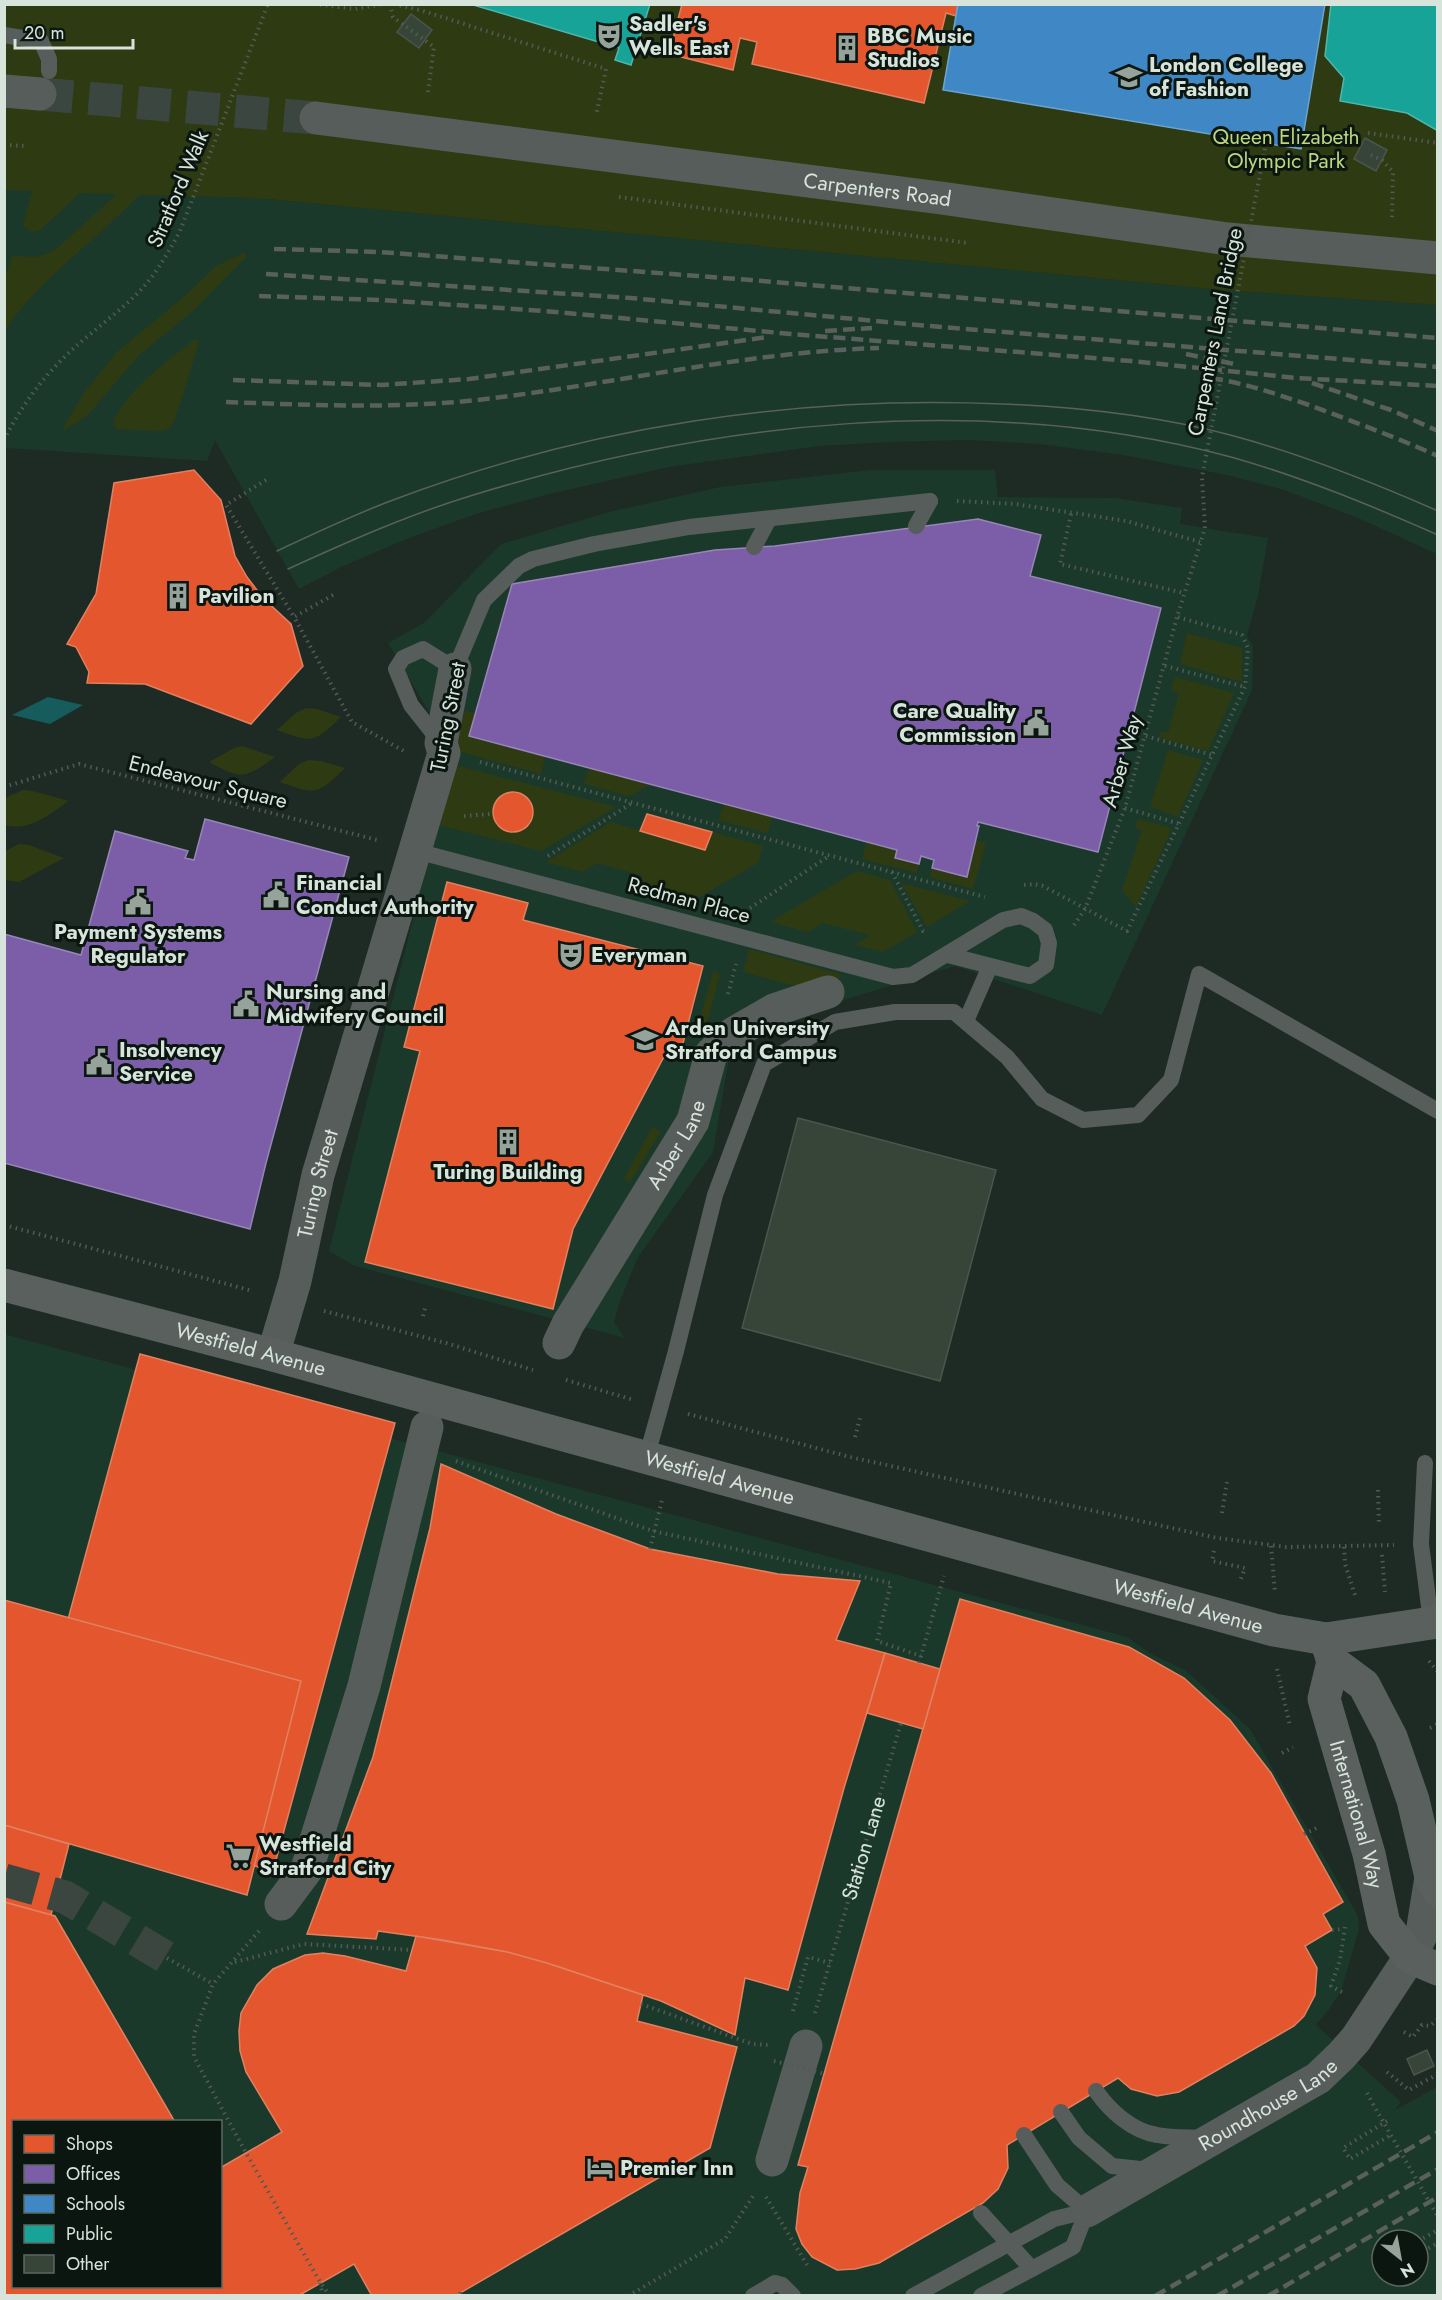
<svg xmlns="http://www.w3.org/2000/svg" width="1442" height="2300" font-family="Jost,sans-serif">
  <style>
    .built { fill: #1b392a; fill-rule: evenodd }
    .green { fill: #2e3b12 }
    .water { fill: #165c5c }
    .shops { fill: #e4572e; stroke: #e08162; stroke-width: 1.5 }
    .offices { fill: #7b5ea7; stroke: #9686b7; stroke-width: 1.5 }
    .schools { fill: #3f88c5; stroke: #6ca4cc; stroke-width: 1.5 }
    .public { fill: #17a398; stroke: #50b6ac; stroke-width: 1.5 }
    .building { fill: #374539; stroke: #4c544e; stroke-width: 1.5 }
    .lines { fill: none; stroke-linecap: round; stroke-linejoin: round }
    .street-tunnel { stroke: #3a463f; stroke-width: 33; stroke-dasharray: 33 16; stroke-linecap: butt }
    .path { stroke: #535a56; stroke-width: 4; stroke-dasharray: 1.5 4.5; stroke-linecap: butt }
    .lane { stroke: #575d5b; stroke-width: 16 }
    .street { stroke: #575d5b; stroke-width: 33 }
    .secondary { stroke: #59605d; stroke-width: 33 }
    .tram { stroke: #5a605d; stroke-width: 1.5 }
    .rail { stroke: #5a605d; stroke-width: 4.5; stroke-dasharray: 12 6; stroke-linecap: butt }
    .path-bridge { stroke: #535a56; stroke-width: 4; stroke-dasharray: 1.5 4.5; stroke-linecap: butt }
    .labels { text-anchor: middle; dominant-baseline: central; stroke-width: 6; stroke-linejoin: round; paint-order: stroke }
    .poi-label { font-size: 21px; font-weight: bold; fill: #d6e4db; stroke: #0b1610; text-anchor: start }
    .park-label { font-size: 21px; fill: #bcd77f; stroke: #0b1610 }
    .street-label { font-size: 21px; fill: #d6e4db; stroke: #0b1610 }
  </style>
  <rect width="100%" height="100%" fill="#1e2a24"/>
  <g class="built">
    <path d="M4,190L257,198L1222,290L1437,305V554L1358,518L1284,490L1227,475L1123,455L1039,444L966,440L889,442L820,446L669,467L545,495L476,514L409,538L341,567L299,589L215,440L207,461L5,448Z"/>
    <path d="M870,470H995L998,497L1115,498L1182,508L1180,524L1268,538L1258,596L1247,636L1253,646L1252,690L1102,1015L955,966L831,1004L730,1052L713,1152L638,1257L620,1301L614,1322L625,1338L355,1266L329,1251L426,868L435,722L388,643L424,623L501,544L609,512L720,487Z"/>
    <path d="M4,1334L1127,1637L1153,1655L1185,1670L1250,1729L1358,1916L1359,1929L1341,1991L1330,2008L1316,2025L1401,2102L1395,2110L1437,2087V2295H5ZM14,2122H220V2286H14ZM1382,2240H1418V2276H1382Z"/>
  </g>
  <g class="green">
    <path d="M5,5H1437V305L1222,290L257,198L139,195C96,241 41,277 5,330V280L12,256C30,256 37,260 55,250L117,194L80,193L40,230L32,232L23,226L32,191L5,190Z"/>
    <path d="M243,253L246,254L245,258L195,309L137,357L88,415L65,430L63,428L83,394L117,352L185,296L216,266Z"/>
    <path d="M195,339L199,340L198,346L175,419L170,428L160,431L116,429L114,420C131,386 166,363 195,339Z"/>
    <path d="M1187,633L1242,648V682L1180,664Z"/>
    <path d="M1175,677L1234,693L1208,751L1159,738L1161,731L1168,733L1179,693L1171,691Z"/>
    <path d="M306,708L317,709L341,717C313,744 313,743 277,730L296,713Z"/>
    <path d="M465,711L476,713L470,737L545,757L541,774L455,750Z"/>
    <path d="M242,746L275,757C244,779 243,780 209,762L234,748Z"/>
    <path d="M1168,750L1203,760L1178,817L1150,807Z"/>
    <path d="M309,760L321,761L345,768C317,795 316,795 280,782L299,764Z"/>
    <path d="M451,764L616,807L541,851L435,824Z"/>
    <path d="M589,768L650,785L629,796L584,784Z"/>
    <path d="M23,790L33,791L69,801C49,814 30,832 5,825V798Z"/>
    <path d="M724,804L772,817L768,833L718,820Z"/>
    <path d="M1138,819L1172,828L1136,907L1122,890L1142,830L1135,828Z"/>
    <path d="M611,822L704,850L712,832L763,846L758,863L694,900L631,884L644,876L597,863L583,872L546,862Z"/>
    <path d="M976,840L986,843L973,889L930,877L932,868L966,876Z"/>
    <path d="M867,842L897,850L895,858L919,864L917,873L862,859Z"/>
    <path d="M19,844L29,845L64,858L19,882L5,880V851Z"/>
    <path d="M857,871L890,880L917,932L883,952L855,945L870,935L823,923L808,932L770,922Z"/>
    <path d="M901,883L970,901L927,927Z"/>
    <path d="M749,949L843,975L815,991L743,972Z"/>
    <path d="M713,971L720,974L706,1028L698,1025Z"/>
    <path d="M652,1127L661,1132L630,1182L624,1179Z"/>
  </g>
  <path class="water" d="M48,697L83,705L50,724L12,715Z"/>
  <g class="shops">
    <path d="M682,4H958L956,16L946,13L924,103L752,64L757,42L740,38L733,70L669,54Z"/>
    <path d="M194,470L221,500L235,556L247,577L263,598L291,624L303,666L251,724L145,684L87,683L89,672L76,647L67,644L96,594L114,483Z"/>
    <circle cx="513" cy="812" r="20"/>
    <path d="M647,814L712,832L705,850L640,831Z"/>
    <path d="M447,882L528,903L523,920L703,966L680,1055L667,1051L573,1229L553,1309L365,1262L420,1051L404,1047Z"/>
    <path d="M140,1354L395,1423L273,1871L19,1800Z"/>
    <path d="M441,1464L556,1514L650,1549L778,1574L860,1581L836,1640L885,1653L844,1788L788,1990L745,1978L735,2035L661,2001L559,1967L507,1952L443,1940L378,1931L376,1939L307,1934L373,1757L430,1528Z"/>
    <path d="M960,1599L1129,1647L1184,1678L1230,1720L1271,1773L1343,1902L1323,1914L1332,1930L1305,1946L1317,1968L1315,1995L1304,2016L1294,2026L1179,2092L1157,2096L1131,2089L1118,2078L1007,2145L1008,2168L998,2189L983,2203L879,2263L855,2269L837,2270L812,2257L802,2244L796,2229L800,2193L808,2167L798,2165Z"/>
    <path d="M4,1600L301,1681L247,1895L4,1825Z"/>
    <path d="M885,1653L940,1669L923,1729L867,1713Z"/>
    <path d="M4,1825L69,1844L51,1915L4,1902Z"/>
    <path d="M4,1902L55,1916L175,2122H14V2286H220V2168L282,2132L246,2072L240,2051L239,2031L241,2013L257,1985L273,1969L305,1955L323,1953L345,1956L406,1971L416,1936L507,1952L547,1963L643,1995L637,2021L737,2047L710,2148L455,2296H372L354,2264L298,2296H4Z"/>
  </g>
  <g class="offices">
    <path d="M978,519L1041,535L1030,576L1161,608L1098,852L978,822L977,826H979L967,877L932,868L934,860L921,856L919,864L895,858L897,850L469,736L512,584L715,550L775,546Z"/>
    <path d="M205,819L349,857L266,1163L250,1229L4,1163V934L81,955L115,831L188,851L185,858L194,860Z"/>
  </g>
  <path class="schools" d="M958,4H1325L1301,149L943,90Z"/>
  <g class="public">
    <path d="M470,4H650L631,65L615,60L619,48Z"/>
    <path d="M1331,4H1438V131L1407,113L1340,101L1344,78L1325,56Z"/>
  </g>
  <g class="building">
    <path d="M411,14L432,30L419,48L397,32Z"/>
    <path d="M1365,138L1387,150L1376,171L1354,159Z"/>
    <path d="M798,1118L996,1170L940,1381L742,1328Z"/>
    <path d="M1427,2050L1434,2066L1414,2075L1407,2059Z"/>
  </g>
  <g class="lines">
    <g class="street-tunnel">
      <path d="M40,94L316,118"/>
      <path d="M4,1880L65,1897L167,1958"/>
    </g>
    <g class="path">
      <path d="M314,4L355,9L384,4"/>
      <path d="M390,4L393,17L434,47L428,92"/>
      <path d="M394,4L420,10L606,69L596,116"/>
      <path d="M1368,133L1438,143"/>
      <path d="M4,145L25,146"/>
      <path d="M1371,155L1382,160L1393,172L1392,218"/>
      <path d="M619,197L968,243"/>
      <path d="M266,480L226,505L294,617"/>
      <path d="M957,501L1015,504L1126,521L1200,542"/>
      <path d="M1071,514L1060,564L1184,593"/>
      <path d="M333,595L294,617L352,722L404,751"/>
      <path d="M1165,666L1245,687"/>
      <path d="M1146,736L1212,755"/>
      <path d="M480,762L985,897"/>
      <path d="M4,787L79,764L381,841"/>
      <path d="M1125,808L1180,824"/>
      <path d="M464,816L490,814"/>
      <path d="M548,856L632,803"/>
      <path d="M892,872L923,931L927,932"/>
      <path d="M1024,885L1034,884L1043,886L1127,931L1245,687L1248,648L1242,635L1177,617L1205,528"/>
      <path d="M750,908L829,856"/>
      <path d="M1074,925L1085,909L1125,808L1177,617"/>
      <path d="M728,994L736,964"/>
      <path d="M4,1225L253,1291"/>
      <path d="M324,1311L446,1343L533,1370"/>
      <path d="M423,1316L426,1305"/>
      <path d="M566,1380L634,1400"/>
      <path d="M688,1414L850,1457L1217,1538L1286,1547L1394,1545"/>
      <path d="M855,1437L860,1418"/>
      <path d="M456,1461L653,1531L891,1583L877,1641L921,1656"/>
      <path d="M1378,1490L1379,1525"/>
      <path d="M1222,1513L1227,1482"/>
      <path d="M1271,1546L1275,1593"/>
      <path d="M1344,1547L1345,1564L1356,1598"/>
      <path d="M650,1549L662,1500"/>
      <path d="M1214,1551L1212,1561L1245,1568L1240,1581"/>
      <path d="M1382,1555L1385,1592"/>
      <path d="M1429,1661L1438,1672"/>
      <path d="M919,1663L944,1576"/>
      <path d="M1277,1669L1290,1726"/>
      <path d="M1430,1728L1438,1724"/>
      <path d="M1282,1753L1293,1747"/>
      <path d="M1304,1834L1319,1827"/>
      <path d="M1332,1930L1344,1929"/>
      <path d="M259,1931L213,1984L194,2034V2057L246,2153L320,2282"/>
      <path d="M167,1958L213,1984"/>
      <path d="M235,1962L304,1944L412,1950"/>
      <path d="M1342,1992L1331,1986L1340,1960L1345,1927"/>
      <path d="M641,2004L752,2044L768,2045"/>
      <path d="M793,2011L808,1957L830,1963"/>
      <path id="s1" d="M815,2013L901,1723"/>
      <path d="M1404,2032L1413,2037L1422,2025L1430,2026L1438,2019"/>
      <path d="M1387,2072L1409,2090L1438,2074"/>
      <path d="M1367,2093L1373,2104"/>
      <path d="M1387,2121L1343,2148L1350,2159L1391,2135"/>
      <path d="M766,2197L809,2268"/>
      <path d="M1418,2241L1438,2230"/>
      <path d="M1418,2254L1438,2243"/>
      <path d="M460,2292V2296"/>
      <path d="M323,2296L320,2282L330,2296"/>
      <path d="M628,2296L725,2239L755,2193"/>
    </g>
    <g class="lane">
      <path d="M4,35L41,41L49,59V71"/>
      <path d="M916,526L930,501"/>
      <path d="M754,547L769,519"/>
      <path d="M441,743L411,705L396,669L403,658L423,649L455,669L484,600L519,566L533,559L594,544L689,527L930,501"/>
      <path d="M416,851L893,977L912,975L1003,920L1021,916L1033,921L1045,930L1049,943L1046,965L1030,976L948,955"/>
      <path d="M966,1021L990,966"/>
      <path d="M646,1459L676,1351L715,1195L764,1064L835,1022L895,1012H954L1007,1057L1042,1099L1083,1120L1138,1115L1171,1080L1199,974L1438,1111"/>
      <path d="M1425,1463L1421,1544L1431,1622"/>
      <path d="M1096,2091C1110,2111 1132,2131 1157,2135C1173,2138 1189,2137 1205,2138"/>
      <path d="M1061,2112L1079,2138L1112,2166L1150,2170"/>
      <path d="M1024,2135L1057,2185L1087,2211"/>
      <path d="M981,2213L1032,2269"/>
      <path d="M753,2296L775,2283L782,2285L793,2296"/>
      <path d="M913,2296L1054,2219L1087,2211"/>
      <path d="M981,2296L1073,2247L1087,2211"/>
    </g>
    <g class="street">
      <path d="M4,91L40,94"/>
      <path id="s2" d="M316,118L941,198L1228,239L1438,258"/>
      <path id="s3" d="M559,1343L568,1324L693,1121L711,1054L734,1033L774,1010L828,992"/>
      <path id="s4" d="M273,1355L295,1281L318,1175L444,753L441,743L455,669"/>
      <path d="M281,1904L307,1869L364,1686L427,1427"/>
      <path d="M772,2160L806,2046"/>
      <path id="s5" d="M1087,2211L1318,2078L1341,2056L1356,2039L1410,1957L1422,1933L1431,1877"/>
    </g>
    <g class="secondary">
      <path id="s6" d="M4,1285L273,1355L1274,1630L1326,1639L1438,1622"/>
      <path id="s7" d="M1326,1639L1333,1662L1324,1699L1369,1854L1384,1924L1410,1957L1438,1969"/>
      <path d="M1333,1662L1364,1685L1391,1737L1413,1800L1431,1877L1438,1891"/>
    </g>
    <g class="tram">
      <path d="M277,551C315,533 353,515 393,500C585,427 796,395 1002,404C1080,407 1159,416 1234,436C1304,455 1372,482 1438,511"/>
      <path d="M288,569C347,542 408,515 470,496C713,421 983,391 1231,457C1302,477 1370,505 1438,535"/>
    </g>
    <g class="rail">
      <path d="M274,249L380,252L751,280L1438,338"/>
      <path d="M266,274L631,298L929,326L1438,367"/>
      <path d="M259,296L382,300L545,311L791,334L1131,361L1297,378L1438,386"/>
      <path d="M825,331L872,328"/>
      <path d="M1186,354L1239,365"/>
      <path d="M1211,378C1245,383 1276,394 1309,405C1352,421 1395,437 1438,456"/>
      <path d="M233,380L382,385L469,379L768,337"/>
      <path d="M1312,383L1391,410L1438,431"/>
      <path d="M226,402C311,405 392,409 477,400C611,385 744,352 879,348"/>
      <path d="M1155,2296L1438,2132"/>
      <path d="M1217,2296L1438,2169"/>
      <path d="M1268,2296L1438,2197"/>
    </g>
    <g class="path-bridge">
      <path d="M4,440C21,406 45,374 73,349C98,326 131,304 151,278C162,263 171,248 180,231L268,4"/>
      <path d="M1205,528L1202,477L1266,143"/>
      <path d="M774,2061L825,2074"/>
      <path d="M1373,2104L1438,2217"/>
    </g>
  </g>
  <defs>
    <g id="theatre-bare" transform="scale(2.07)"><path d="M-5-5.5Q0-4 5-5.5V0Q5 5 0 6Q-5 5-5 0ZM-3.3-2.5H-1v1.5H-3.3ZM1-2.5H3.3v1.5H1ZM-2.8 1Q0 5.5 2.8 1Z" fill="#96a39b" stroke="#0b1610" stroke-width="2.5" paint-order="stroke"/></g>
    <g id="building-bare" transform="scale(2.07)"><path d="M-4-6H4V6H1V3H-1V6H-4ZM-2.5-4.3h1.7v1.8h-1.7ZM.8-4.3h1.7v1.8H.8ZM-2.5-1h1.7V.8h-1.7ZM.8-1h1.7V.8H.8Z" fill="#96a39b" stroke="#0b1610" stroke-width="2.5" paint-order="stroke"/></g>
    <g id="university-bare" transform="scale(2.07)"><path d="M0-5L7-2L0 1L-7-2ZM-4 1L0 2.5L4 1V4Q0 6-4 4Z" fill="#96a39b" stroke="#0b1610" stroke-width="2.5" paint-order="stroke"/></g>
    <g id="civic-bare" transform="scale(2.07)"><path d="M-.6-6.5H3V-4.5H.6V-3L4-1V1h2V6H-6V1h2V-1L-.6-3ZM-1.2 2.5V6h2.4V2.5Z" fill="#96a39b" stroke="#0b1610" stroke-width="2.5" paint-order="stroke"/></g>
    <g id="supermarket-bare" transform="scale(2.07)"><path d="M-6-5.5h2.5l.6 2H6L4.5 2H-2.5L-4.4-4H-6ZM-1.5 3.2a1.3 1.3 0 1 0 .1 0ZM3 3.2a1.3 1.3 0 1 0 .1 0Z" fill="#96a39b" stroke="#0b1610" stroke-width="2.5" paint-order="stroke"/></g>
    <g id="hotel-bare" transform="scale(2.07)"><path d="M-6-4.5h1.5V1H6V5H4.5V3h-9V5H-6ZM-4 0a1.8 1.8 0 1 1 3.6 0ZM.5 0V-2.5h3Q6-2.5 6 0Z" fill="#96a39b" stroke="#0b1610" stroke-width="2.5" paint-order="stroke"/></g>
  </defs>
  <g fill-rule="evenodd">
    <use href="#theatre-bare" x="609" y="36"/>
    <use href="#building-bare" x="847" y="48"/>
    <use href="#university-bare" x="1129" y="77"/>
    <use href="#building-bare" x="178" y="596"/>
    <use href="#civic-bare" x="1036" y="723"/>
    <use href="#civic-bare" x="276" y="895"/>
    <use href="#civic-bare" x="138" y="902"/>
    <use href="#theatre-bare" x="571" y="955"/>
    <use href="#civic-bare" x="246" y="1004"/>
    <use href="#university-bare" x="645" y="1040"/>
    <use href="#civic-bare" x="99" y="1062"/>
    <use href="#building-bare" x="508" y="1142"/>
    <use href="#supermarket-bare" x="239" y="1856"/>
    <use href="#hotel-bare" x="600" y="2168"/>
  </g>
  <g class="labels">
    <g class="poi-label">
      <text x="629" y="24">Sadler's<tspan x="629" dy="24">Wells East</tspan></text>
      <text x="867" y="36">BBC Music<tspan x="867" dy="24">Studios</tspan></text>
      <text x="1149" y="65">London College<tspan x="1149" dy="24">of Fashion</tspan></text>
      <text x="198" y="596">Pavilion</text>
      <text x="1016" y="711" text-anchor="end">Care Quality<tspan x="1016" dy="24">Commission</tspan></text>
      <text x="296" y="883">Financial<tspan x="296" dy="24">Conduct Authority</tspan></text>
      <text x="138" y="932" text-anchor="middle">Payment Systems<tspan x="138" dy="24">Regulator</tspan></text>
      <text x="591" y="955">Everyman</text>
      <text x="266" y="992">Nursing and<tspan x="266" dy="24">Midwifery Council</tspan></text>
      <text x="665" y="1028">Arden University<tspan x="665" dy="24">Stratford Campus</tspan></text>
      <text x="119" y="1050">Insolvency<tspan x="119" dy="24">Service</tspan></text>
      <text x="508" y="1172" text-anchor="middle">Turing Building</text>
      <text x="259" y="1844">Westfield<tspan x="259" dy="24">Stratford City</tspan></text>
      <text x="620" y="2168">Premier Inn</text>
    </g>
    <g class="park-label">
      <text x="1286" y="137">Queen Elizabeth<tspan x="1286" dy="24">Olympic Park</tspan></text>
    </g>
    <g class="street-label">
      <text transform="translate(178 189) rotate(-67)">Stratford Walk</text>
      <text stroke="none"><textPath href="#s2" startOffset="566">Carpenters Road</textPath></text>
      <text transform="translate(1215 332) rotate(-79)">Carpenters Land Bridge</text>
      <text transform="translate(448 717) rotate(-79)">Turing Street</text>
      <text transform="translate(1122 761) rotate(-74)">Arber Way</text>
      <text transform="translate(208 782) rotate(14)">Endeavour Square</text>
      <text transform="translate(689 900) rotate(15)">Redman Place</text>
      <text stroke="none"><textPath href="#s3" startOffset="231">Arber Lane</textPath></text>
      <text stroke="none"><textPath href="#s4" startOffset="177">Turing Street</textPath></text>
      <text stroke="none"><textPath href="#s6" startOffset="255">Westfield Avenue</textPath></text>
      <text stroke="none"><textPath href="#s6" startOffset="741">Westfield Avenue</textPath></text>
      <text stroke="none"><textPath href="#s6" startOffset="1227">Westfield Avenue</textPath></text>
      <text stroke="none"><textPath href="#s7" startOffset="182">International Way</textPath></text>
      <text stroke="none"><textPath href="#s1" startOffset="172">Station Lane</textPath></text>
      <text stroke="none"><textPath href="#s5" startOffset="210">Roundhouse Lane</textPath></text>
    </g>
  </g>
  <rect width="1442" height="2300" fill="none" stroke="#d6e4db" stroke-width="12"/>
  <rect x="12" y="2120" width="210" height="168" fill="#0b1610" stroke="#5c6861" stroke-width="1.5"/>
  <rect x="24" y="2135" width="30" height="18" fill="#e4572e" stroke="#5c6861" stroke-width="1.5"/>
  <text x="66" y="2150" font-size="18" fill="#d6e4db">Shops</text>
  <rect x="24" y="2165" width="30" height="18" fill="#7b5ea7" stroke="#5c6861" stroke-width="1.5"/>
  <text x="66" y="2180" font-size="18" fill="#d6e4db">Offices</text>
  <rect x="24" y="2195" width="30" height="18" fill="#3f88c5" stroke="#5c6861" stroke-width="1.5"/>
  <text x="66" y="2210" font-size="18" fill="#d6e4db">Schools</text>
  <rect x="24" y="2225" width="30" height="18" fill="#17a398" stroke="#5c6861" stroke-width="1.5"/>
  <text x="66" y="2240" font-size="18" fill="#d6e4db">Public</text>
  <rect x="24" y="2255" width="30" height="18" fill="#374539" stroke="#5c6861" stroke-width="1.5"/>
  <text x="66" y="2270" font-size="18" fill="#d6e4db">Other</text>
  <g transform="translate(1400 2258) rotate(149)"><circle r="28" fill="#0b1610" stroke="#5c6861" stroke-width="1.5"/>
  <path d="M0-4.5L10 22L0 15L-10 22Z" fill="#96a39b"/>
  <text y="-9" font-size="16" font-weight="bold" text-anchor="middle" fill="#d6e4db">N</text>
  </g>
  <path d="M15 39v9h118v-9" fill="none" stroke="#d6e4db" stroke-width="3"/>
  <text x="24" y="39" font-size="18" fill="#d6e4db" stroke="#0b1610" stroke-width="4.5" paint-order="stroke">20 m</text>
</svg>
